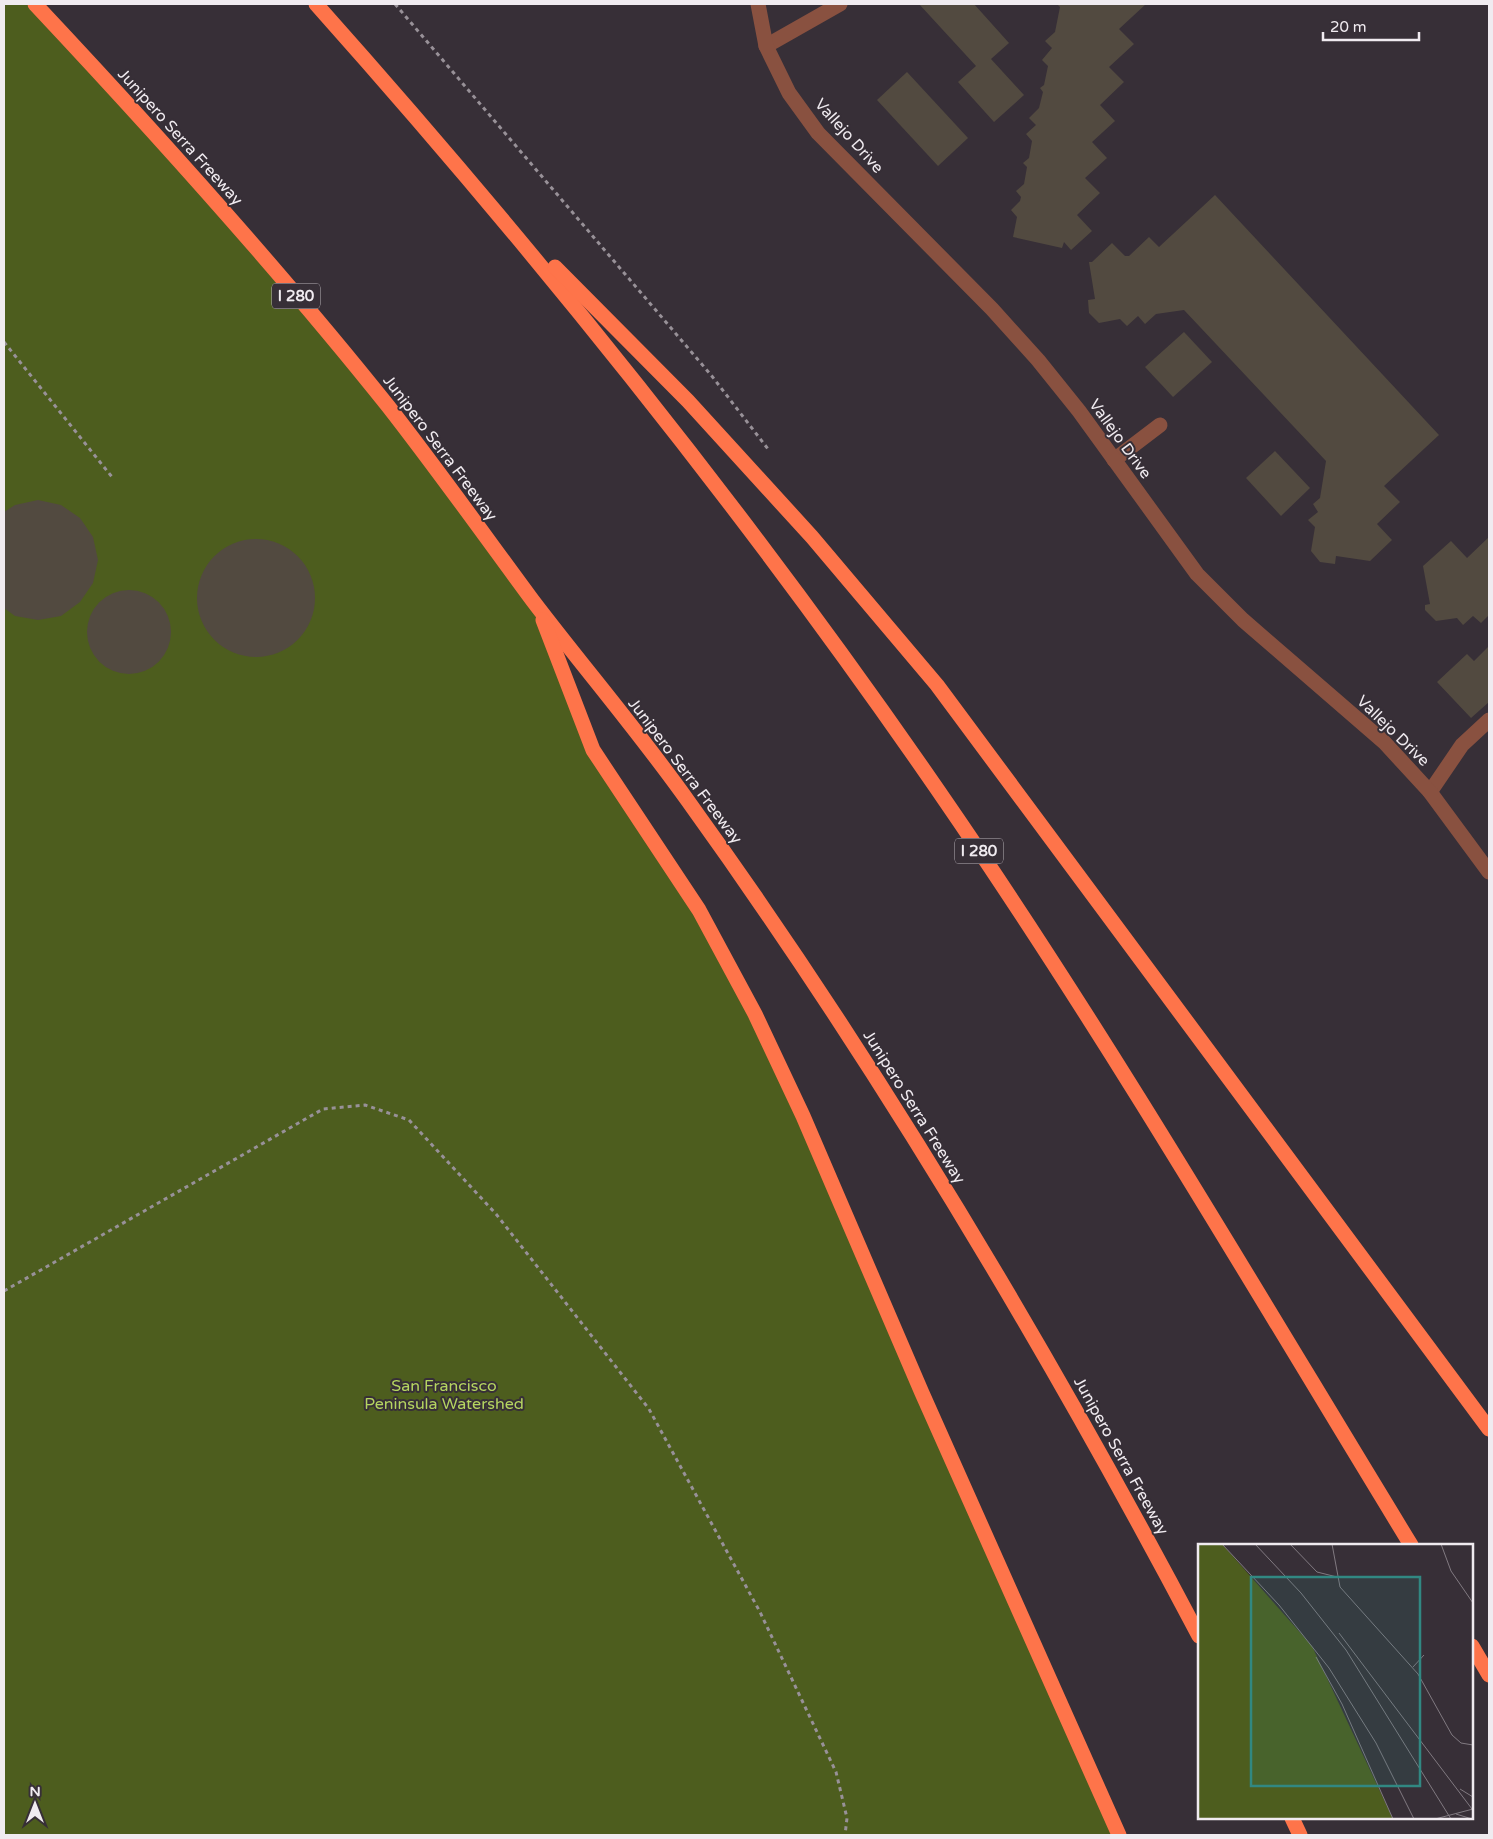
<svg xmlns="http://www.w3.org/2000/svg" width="1493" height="1839" font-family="'Varela Round',sans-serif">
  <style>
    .green { fill: #4d5d1e }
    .building { fill: #524a40 }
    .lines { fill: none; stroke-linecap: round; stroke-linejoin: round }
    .path { stroke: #989198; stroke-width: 3; stroke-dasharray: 4 4; stroke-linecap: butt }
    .service { stroke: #895140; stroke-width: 15 }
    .minor { stroke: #895140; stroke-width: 15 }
    .motorway { stroke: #fe744a; stroke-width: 15 }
    .labels { text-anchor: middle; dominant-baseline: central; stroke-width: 4; stroke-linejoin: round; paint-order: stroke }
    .shield { fill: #372f37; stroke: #b8b3b8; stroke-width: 1 }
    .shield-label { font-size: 15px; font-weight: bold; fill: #f0ebf0 }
    .street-label { font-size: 16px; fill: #f0ebf0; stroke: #372f37 }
    .park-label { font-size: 16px; fill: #b5d560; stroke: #372f37 }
    .inset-road { fill: none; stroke: #817a81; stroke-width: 1 }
    .view { fill: #318882; fill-opacity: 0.15; stroke: #318882; stroke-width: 2.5 }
    .inset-edge { fill: none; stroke: #f0ebf0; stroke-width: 2.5 }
  </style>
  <rect width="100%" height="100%" fill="#372f37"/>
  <path class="green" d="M4,4H35L300,300L537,605L593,750L755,1014L1119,1835H4Z"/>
  <g class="building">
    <path d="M919,4H974L1009,43L991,59L1024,95L994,122L958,82L976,66Z"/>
    <path d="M1057,4H1146L1119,29L1134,44L1109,67L1124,82L1100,105L1115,121L1092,142L1107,158L1085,178L1100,193L1077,215L1092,231L1071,250L1064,242L1062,248L1013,237L1017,217L1011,210L1020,201L1021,197L1016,191L1024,184L1027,167L1023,163L1029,158L1032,141L1026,134L1036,125L1029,118L1039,108L1043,92L1040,88L1044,85L1048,66L1042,60L1052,48L1045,41L1055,32L1060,7Z"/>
    <path d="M907,72L968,138L938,166L877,100Z"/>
    <path d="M1215,195L1439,435L1384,486L1400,502L1377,524L1392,540L1370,561L1336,556L1335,564L1320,562L1311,551L1315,527L1308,520L1318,512L1313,504L1320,498L1326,461L1184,310L1156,314L1145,324L1138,316L1127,326L1120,319L1099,323L1089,313L1088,300L1095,299L1089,262H1092L1112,243L1125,256H1129L1149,237L1159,247Z"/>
    <path d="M1184,332L1212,362L1173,397L1145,367Z"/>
    <path d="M1275,451L1310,488L1281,516L1246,478Z"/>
    <path d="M38,500L61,505L80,518L93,537L98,560L93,583L80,602L61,616L38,620L15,616L4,608V512L15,505Z"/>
    <path d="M1489,537V615L1481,623L1473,616L1463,625L1457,618L1436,621L1425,610V605L1430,604L1423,566L1451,541L1467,558Z"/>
    <circle cx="256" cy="598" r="59"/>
    <circle cx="129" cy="632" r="42"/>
    <path d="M1489,646V702L1471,718L1437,682L1467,654L1474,661Z"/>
  </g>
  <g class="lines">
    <g class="path">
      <path d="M395,4L711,375L768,449"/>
      <path d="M4,342L112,477"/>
      <path d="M4,1291L323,1109L365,1105L409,1120L496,1214L649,1409L760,1612L836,1772L847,1818L845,1835"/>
    </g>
    <g class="service">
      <path d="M766,46L840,4"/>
      <path d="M1114,460L1160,425"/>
      <path d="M1430,792L1462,745L1489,720"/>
    </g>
    <path class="minor" d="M758,4L766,46L789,93L818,133L992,309L1038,360L1079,411L1197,574L1243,620L1384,742L1430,792L1489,872"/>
    <g class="motorway">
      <path d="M35,4C157,134 277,267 388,406C438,470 485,536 533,601C584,668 639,732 688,801C879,1066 1047,1348 1199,1636"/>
      <path d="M316,4C546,262 762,532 957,818C1118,1054 1262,1301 1411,1545"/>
      <path d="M555,267L688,401L812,537L937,685L1489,1429"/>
      <path d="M543,620L593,750L699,910L755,1014L803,1116L922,1393L1119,1835"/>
      <path d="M1472,1646L1489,1675"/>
      <path d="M1292,1818L1300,1835"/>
    </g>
  </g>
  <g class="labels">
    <g class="shield">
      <rect x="272" y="283.5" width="48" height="25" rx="4"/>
      <rect x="955" y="838.5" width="48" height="25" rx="4"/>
    </g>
    <g class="shield-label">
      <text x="296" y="296">I 280</text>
      <text x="979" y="851">I 280</text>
    </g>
    <g class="street-label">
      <text transform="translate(849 136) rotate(48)">Vallejo Drive</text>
      <text transform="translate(180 137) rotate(48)">Junipero Serra Freeway</text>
      <text transform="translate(1120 439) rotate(54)">Vallejo Drive</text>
      <text transform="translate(440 448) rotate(53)">Junipero Serra Freeway</text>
      <text transform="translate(1393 731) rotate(44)">Vallejo Drive</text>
      <text transform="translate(685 771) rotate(53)">Junipero Serra Freeway</text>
      <text transform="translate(914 1107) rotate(58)">Junipero Serra Freeway</text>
      <text transform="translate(1121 1456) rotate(61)">Junipero Serra Freeway</text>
    </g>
    <g class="park-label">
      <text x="444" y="1386">San Francisco<tspan x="444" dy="18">Peninsula Watershed</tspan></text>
    </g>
  </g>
  <g transform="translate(1198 1544)">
    <rect width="275" height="275" fill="#372f37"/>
    <path d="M0,0H24L114,102L195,275H0Z" fill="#4d5d1e"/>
    <path class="inset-road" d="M24,0L81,61L131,124L178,199L216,275M57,0L103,49L148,106L253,275M92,0L119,28L139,33M134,0L142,43L220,130L254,191L263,199L275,201M243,0L253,27L275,59M141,89L274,265M118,113L144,160L195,275M215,123L226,111M262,245L275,253M258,270L274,275M237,275L275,265"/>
    <path class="view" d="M53,33H222V242H53Z"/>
    <rect width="275" height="275" class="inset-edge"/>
  </g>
  <rect width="1493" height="1839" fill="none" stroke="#f0ebf0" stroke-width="10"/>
  <g transform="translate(35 1804)" stroke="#372f37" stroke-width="4" paint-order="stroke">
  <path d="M0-4L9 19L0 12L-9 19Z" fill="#f0ebf0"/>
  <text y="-8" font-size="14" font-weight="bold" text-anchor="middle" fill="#f0ebf0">N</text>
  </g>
  <path d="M1323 32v8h96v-8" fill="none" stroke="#f0ebf0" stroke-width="2.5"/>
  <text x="1330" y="32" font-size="15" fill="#f0ebf0" stroke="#372f37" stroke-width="4" paint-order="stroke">20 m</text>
</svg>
